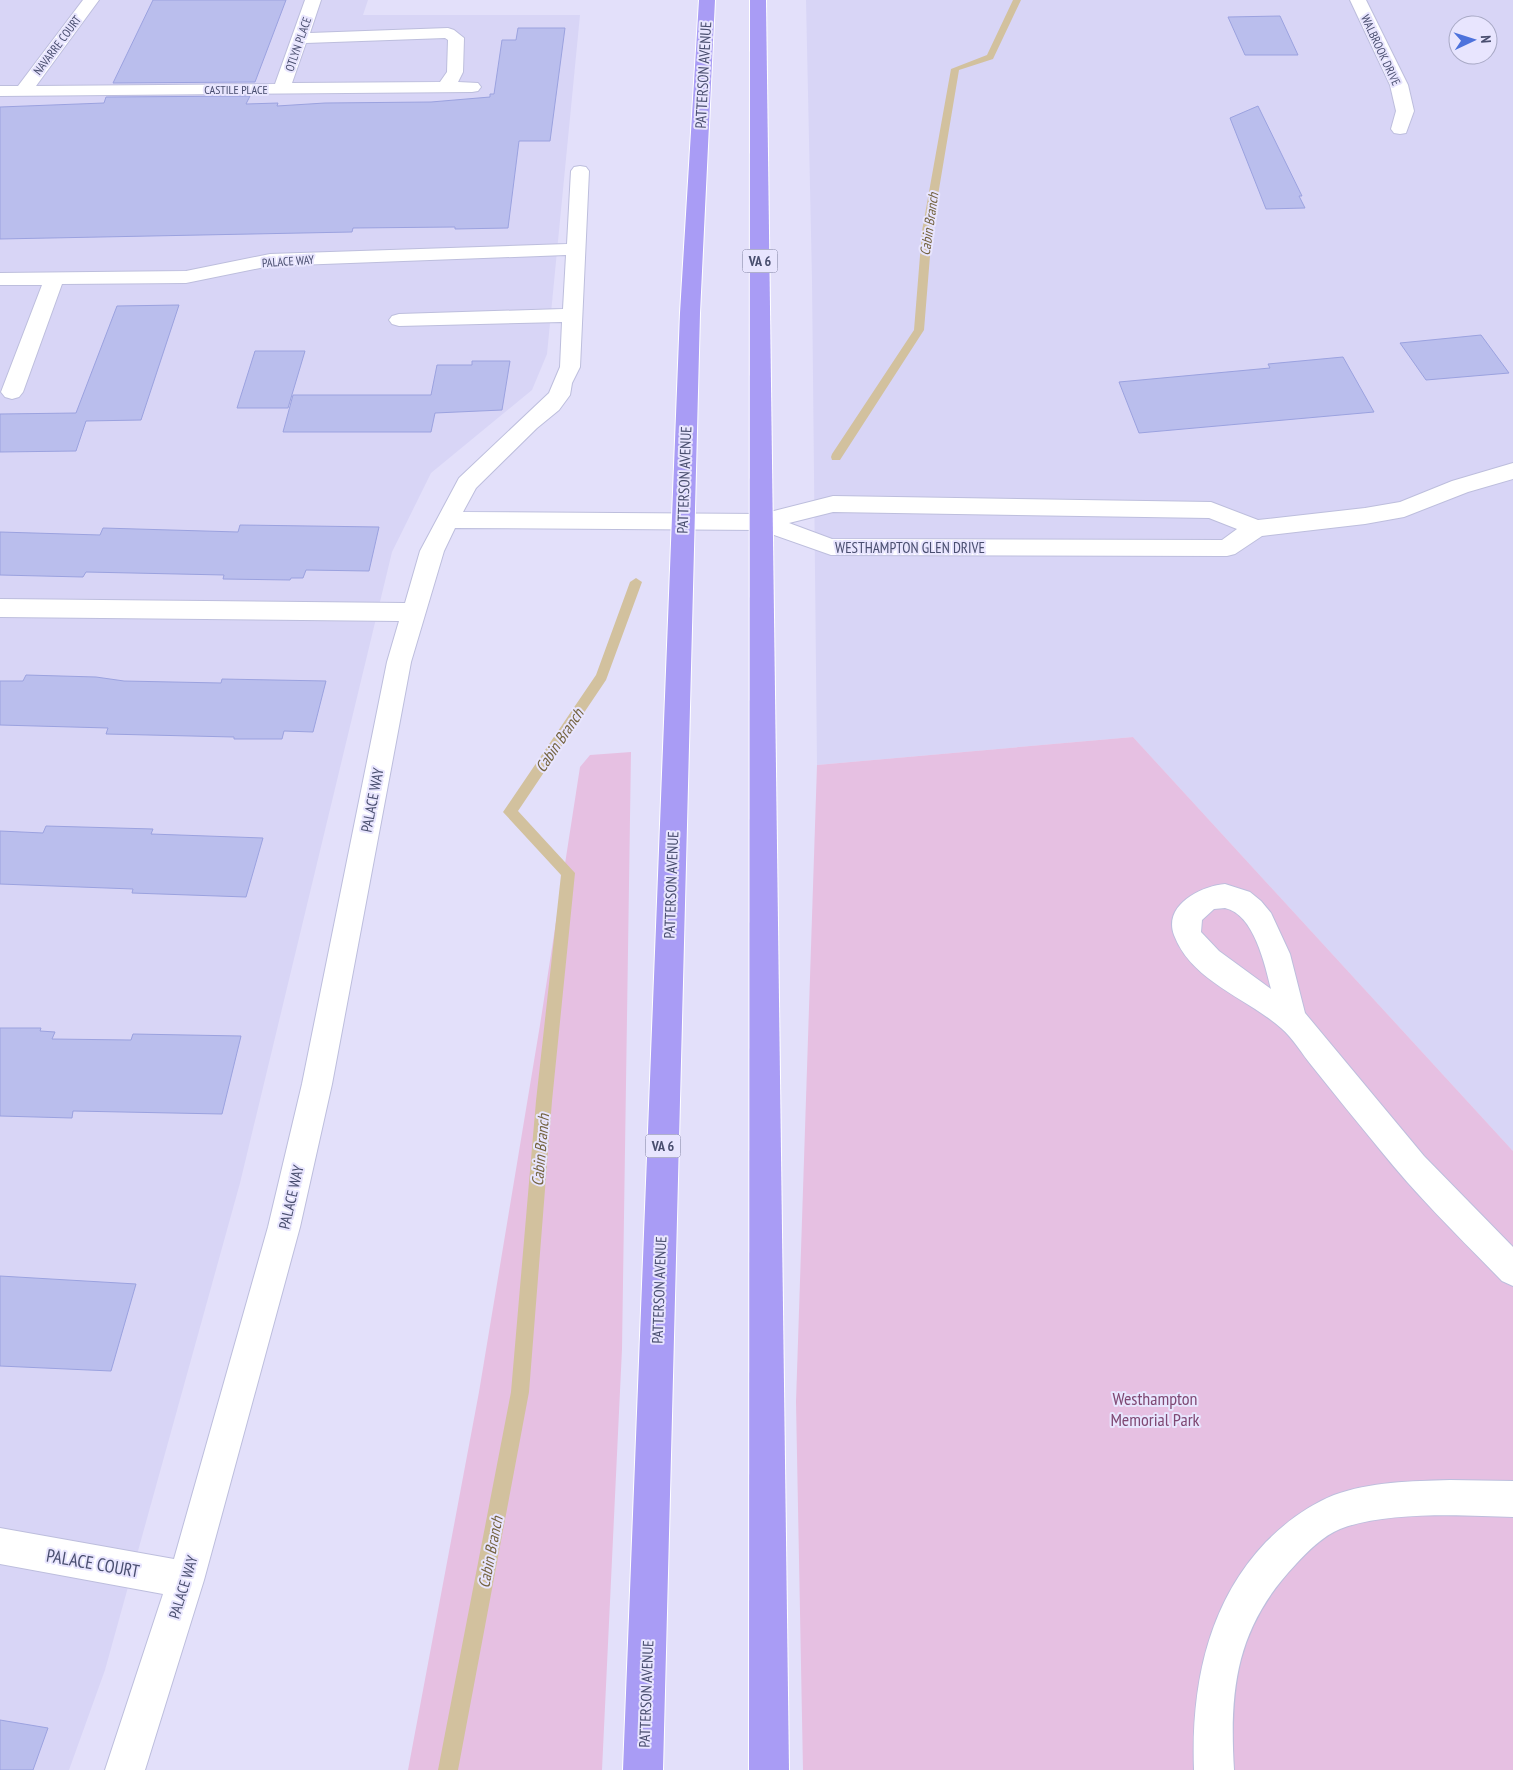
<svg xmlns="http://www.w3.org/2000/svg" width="1513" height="1770" font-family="'PT Sans Narrow',sans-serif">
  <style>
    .residential { fill: #d8d5f6; fill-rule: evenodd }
    .green { fill: #e6c0e2 }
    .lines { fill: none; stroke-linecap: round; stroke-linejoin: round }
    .stream { fill: #d2c19e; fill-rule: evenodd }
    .building { fill: #babeed; stroke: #9ba2df }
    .minor-casing { stroke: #bdbedd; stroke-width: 2 }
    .major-casing { stroke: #fff; stroke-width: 2 }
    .minor { fill: #fff; fill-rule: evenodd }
    .major { fill: #a99cf5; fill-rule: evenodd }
    .labels { text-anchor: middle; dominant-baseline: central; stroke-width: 4; stroke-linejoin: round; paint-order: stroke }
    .far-street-label { font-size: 12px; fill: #494e6f; stroke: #e8e5fe }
    .far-water-label { font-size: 14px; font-style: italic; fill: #74633f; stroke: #e8e5fe }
    .shield { fill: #e8e5fe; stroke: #797b9a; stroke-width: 1 }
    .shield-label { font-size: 14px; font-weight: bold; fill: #494e6f }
    .street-label { font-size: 15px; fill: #494e6f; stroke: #e8e5fe }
    .water-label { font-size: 16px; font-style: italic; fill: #74633f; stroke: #e8e5fe }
    .near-park-label { font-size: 18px; fill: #7f4873; stroke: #e8e5fe }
    .near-street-label { font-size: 18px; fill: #494e6f; stroke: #e8e5fe }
  </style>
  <rect width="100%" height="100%" fill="#e3e0fa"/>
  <g class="residential">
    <path d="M0,0H368L363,15H580L547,354L532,390L431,473L392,552L240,1183L105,1670L69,1770H0Z"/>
    <path d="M806,0H1513V1151L1133,737L817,765L812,280ZM1458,25H1488V55H1458Z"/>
  </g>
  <g class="green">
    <path d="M1133,737L1513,1151V1770H803L796,1402L817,765Z"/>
    <path d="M631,752L622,1349L602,1770H408L479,1392L540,1025L580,767L590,755Z"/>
  </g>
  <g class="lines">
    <g class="stream">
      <path d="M1013,0H1021L993,59L959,70L932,231L924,330L840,460H832L831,457L832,454L914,330L922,231L951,69L987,55Z"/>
      <path d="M636,578L642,582L606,680L518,811L575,873L552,1101L529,1392L458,1770H438L511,1392L536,1101L561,875L503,812L596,675L630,582Z"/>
    </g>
  </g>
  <g class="building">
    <path d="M153,0H286L255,82L113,83Z"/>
    <path d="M1280,16L1298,55H1245L1228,17Z"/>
    <path d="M518,28H565L550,141H519L508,228L455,229V227L353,228L352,232L0,239V107L104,103L106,97L250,96L246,104L278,103L277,106L325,103L431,102L490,97V94H494L502,40H516Z"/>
    <path d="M1258,106L1302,196H1299L1305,208L1266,209L1230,118Z"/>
    <path d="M179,305L141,420L86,421L76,451L0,452V414L76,413L117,306Z"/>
    <path d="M1481,335L1509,373L1426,380L1400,343Z"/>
    <path d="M255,351H305L288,408H237Z"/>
    <path d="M1343,357L1374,412L1139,433L1119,382L1270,368L1268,364Z"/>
    <path d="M472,361H510L502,410L435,413L431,432H283L293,395H431L437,365H472Z"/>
    <path d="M240,525L379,527L369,571L306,570L303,578H291L290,580L223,579L224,575L86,572L83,577L0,575V532L100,535L103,528L238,532Z"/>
    <path d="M26,675L96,677L124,681L221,683L222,679L326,681L313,732L284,731L282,739H234V737L106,734L108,728L0,725V681H23Z"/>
    <path d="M46,826L153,829L151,834L263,838L246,897L132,893L133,889L0,884V831L43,833Z"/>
    <path d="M0,1028H41L40,1031L55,1032L52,1039L131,1040L133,1034L241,1036L222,1114L73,1111L72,1118L0,1116Z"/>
    <path d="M0,1276L136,1284L111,1371L0,1366Z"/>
    <path d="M0,1720L48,1728L33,1770H0Z"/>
  </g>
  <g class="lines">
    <g class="minor-casing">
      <g id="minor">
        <path d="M83,0H99L36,86L275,84L305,0H321L310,33L448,28L454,30L464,38L463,72L458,82L478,83L481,87L478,91L472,92L0,96V86H18ZM445,38L448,40L447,72L440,82L292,83L306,43Z"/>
        <path d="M1350,0H1366L1408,85L1414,111L1406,133L1400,134L1394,133L1391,129L1396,111L1390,85Z"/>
        <path d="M580,166L586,167L589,171L580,367L572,383L570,395L559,410L537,428L476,488L463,512L762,514L833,496L1211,502L1258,520L1365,508L1400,502L1452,481L1513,463V479L1468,492L1404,517L1365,524L1262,536L1235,554L1227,556L831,555L760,530L455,528L444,551L411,662L332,1084L300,1227L204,1580L145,1770H105L163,1594L0,1564V1528L174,1559L268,1227L302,1084L387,662L399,621L0,617V599L405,603L420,551L459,478L549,393L560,367L562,322L399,326L392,324L389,320L392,316L399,314L563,309L566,255L270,266L186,283L62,284L23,392L19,397L12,399L5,397L1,392L42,285H0V273L186,271L270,254L567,244L571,171L574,167ZM833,512L1209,518L1237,529L1222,540L832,539L789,523Z"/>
        <path d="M1225,884L1250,892L1261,901L1271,913L1290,954L1305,1013L1424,1156L1513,1247V1286L1502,1281C1461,1239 1418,1197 1381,1151C1358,1123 1335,1095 1312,1066C1302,1054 1293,1038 1281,1028C1247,998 1191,981 1174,935C1163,905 1201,886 1225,884ZM1225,908C1254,914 1265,965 1271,989L1219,951L1201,932L1202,920L1214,909Z"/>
        <path d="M1450,1480L1513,1481V1517C1465,1515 1385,1511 1340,1529C1323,1536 1308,1551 1296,1564C1237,1626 1229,1687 1234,1770H1194C1191,1687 1207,1604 1266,1542C1286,1522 1307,1506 1334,1495C1370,1482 1411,1481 1450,1480Z"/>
      </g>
    </g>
    <g class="major-casing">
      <g id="major">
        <path d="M699,0H715L700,313L663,1770H623L680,313Z"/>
        <path d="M750,0H766L789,1770H749Z"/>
      </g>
    </g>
    <use href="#minor" class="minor"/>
    <use href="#major" class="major"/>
  </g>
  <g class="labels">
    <g class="far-street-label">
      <text transform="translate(298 44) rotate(-71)">OTLYN PLACE</text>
      <text transform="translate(57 45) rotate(-53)">NAVARRE COURT</text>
      <text transform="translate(1381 50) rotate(65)">WALBROOK DRIVE</text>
      <text x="236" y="89">CASTILE PLACE</text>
      <text transform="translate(288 261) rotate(-4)">PALACE WAY</text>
    </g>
    <g class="far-water-label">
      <text transform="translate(929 224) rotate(-82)">Cabin Branch</text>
    </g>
    <g class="shield">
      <rect x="742.5" y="249.5" width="35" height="23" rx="4"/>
      <rect x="645.5" y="1134.5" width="35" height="23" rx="4"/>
    </g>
    <g class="shield-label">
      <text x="760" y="261">VA 6</text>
      <text x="663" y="1146">VA 6</text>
    </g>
    <g class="street-label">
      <text transform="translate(703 75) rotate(-87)">PATTERSON AVENUE</text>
      <text transform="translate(684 480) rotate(-88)">PATTERSON AVENUE</text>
      <text x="910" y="547">WESTHAMPTON GLEN DRIVE</text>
      <text transform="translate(372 800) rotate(-79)">PALACE WAY</text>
      <text transform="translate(671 885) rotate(-88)">PATTERSON AVENUE</text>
      <text transform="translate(291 1197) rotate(-77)">PALACE WAY</text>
      <text transform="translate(659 1290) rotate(-88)">PATTERSON AVENUE</text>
      <text transform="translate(183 1587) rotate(-73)">PALACE WAY</text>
      <text transform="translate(646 1694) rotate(-88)">PATTERSON AVENUE</text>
    </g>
    <g class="water-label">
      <text transform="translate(559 740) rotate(-56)">Cabin Branch</text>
      <text transform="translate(540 1150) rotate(-85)">Cabin Branch</text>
      <text transform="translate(490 1552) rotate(-79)">Cabin Branch</text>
    </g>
    <g class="near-park-label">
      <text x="1155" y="1398">Westhampton<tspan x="1155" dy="21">Memorial Park</tspan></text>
    </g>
    <g class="near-street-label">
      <text transform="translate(93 1563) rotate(10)">PALACE COURT</text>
    </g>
  </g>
  <g transform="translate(1473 40) rotate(86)"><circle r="24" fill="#e8e5fe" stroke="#a8a9c5"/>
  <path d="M0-4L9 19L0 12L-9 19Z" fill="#4d72dc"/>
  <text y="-8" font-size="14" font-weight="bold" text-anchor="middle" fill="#494e6f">N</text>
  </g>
</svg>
